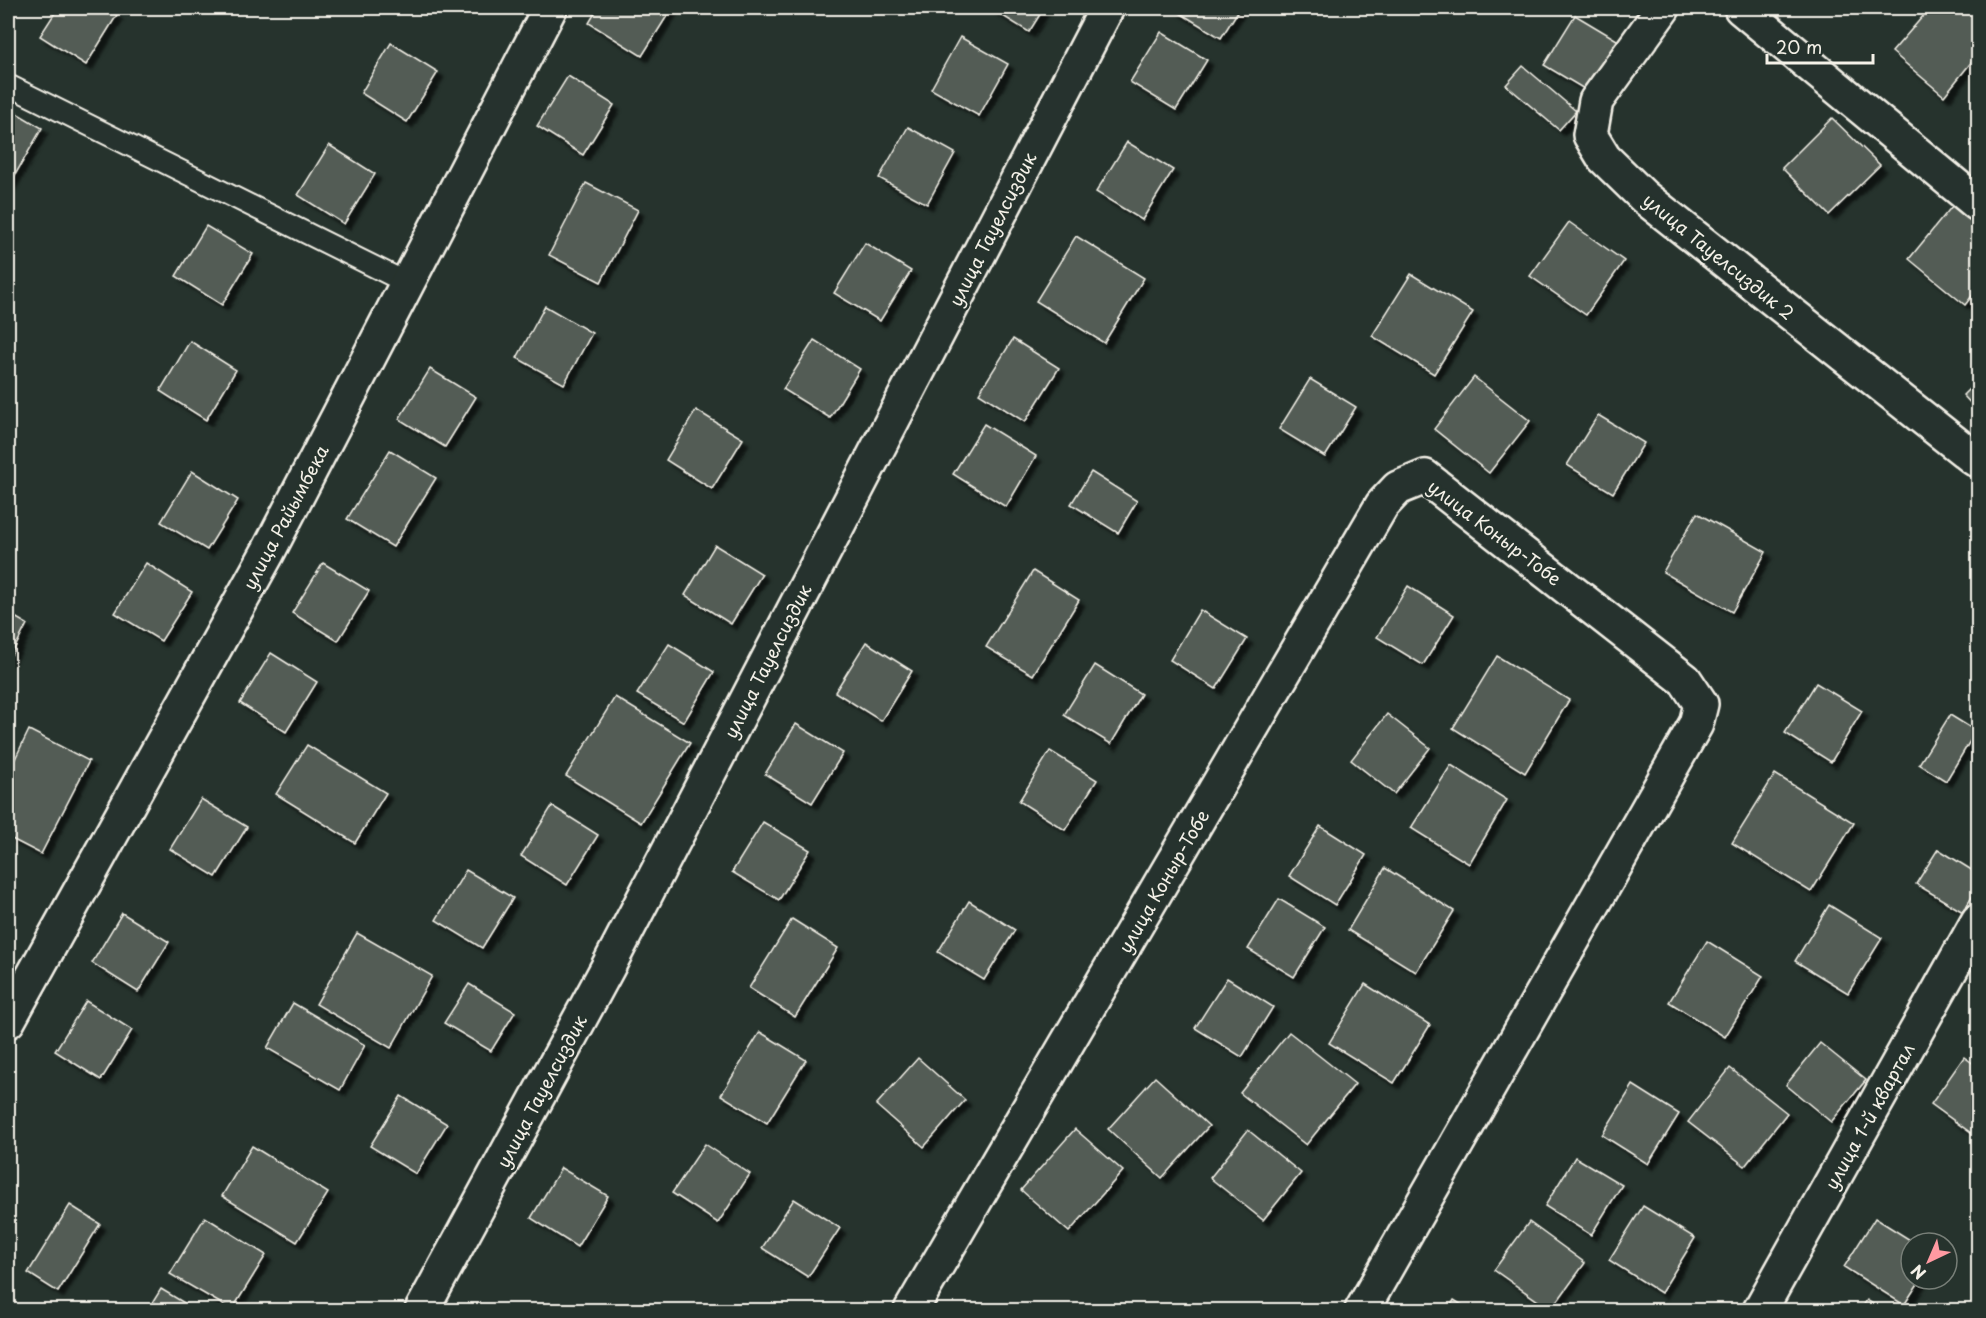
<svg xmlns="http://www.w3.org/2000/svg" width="1986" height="1318" font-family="'Playpen Sans',sans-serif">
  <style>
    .building { fill: #525c55; stroke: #f4f1e8; stroke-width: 1.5; filter: url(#shadow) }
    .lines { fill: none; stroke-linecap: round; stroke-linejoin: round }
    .service-casing { stroke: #f4f1e8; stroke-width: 24 }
    .minor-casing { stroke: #f4f1e8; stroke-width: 38 }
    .tertiary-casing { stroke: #f4f1e8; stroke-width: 38 }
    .service { stroke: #26332d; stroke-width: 20 }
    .minor { stroke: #26332d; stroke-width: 33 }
    .tertiary { stroke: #26332d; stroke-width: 33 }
    .labels { text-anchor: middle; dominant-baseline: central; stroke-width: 5; stroke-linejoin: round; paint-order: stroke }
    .street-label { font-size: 18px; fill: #f4f1e8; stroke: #26332d }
  </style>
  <defs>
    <filter id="shadow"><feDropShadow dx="5.5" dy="5.5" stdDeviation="1.5" flood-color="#0009"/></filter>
  </defs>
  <rect width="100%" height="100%" fill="#26332d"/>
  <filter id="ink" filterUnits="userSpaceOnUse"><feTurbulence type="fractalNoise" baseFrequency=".0167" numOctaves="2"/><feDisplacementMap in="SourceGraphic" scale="12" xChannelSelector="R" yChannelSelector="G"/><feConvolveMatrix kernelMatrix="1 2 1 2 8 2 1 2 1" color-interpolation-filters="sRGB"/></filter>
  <g filter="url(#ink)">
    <g class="building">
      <path d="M58,8H106L117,15L86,65L40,36Z"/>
      <path d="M598,8H672L642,56L589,23Z"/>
      <path d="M990,8H1044L1029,32Z"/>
      <path d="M1177,8H1240L1221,38L1175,10Z"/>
      <path d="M1930,8H1978V54L1944,96L1892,52Z"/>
      <path d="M1575,15L1622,43L1591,93L1544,65Z"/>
      <path d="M1161,32L1207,60L1176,110L1130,82Z"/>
      <path d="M960,37L1008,64L979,116L931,89Z"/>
      <path d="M391,43L438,72L407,122L361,93Z"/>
      <path d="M1523,66L1576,111L1559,130L1506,85Z"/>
      <path d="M568,76L614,105L583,155L537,126Z"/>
      <path d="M8,108L42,128L8,187Z"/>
      <path d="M1832,118L1880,165L1829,215L1782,168Z"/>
      <path d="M908,127L955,153L927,204L879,178Z"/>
      <path d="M1127,142L1173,170L1142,220L1096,192Z"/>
      <path d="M329,145L375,174L344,224L298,195Z"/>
      <path d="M586,183L638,210L601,282L549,255Z"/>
      <path d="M1957,200L1978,218V288L1965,305L1909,259Z"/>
      <path d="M1569,222L1624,261L1586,315L1530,276Z"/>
      <path d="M206,226L253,254L222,305L176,276Z"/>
      <path d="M1076,236L1144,278L1104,343L1036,301Z"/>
      <path d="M865,243L911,271L880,321L834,293Z"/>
      <path d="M1411,274L1473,312L1434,374L1372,336Z"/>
      <path d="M545,306L592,333L564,384L517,358Z"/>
      <path d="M1013,339L1059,368L1025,422L979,393Z"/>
      <path d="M814,340L860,369L830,418L783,389Z"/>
      <path d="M190,341L236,370L206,420L160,391Z"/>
      <path d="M430,369L476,397L445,447L399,419Z"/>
      <path d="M1474,377L1530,421L1489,473L1434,429Z"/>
      <path d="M1310,379L1356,407L1325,457L1279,429Z"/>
      <path d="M1978,380V411L1963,395Z"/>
      <path d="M696,410L743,439L712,489L666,460Z"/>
      <path d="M1598,415L1644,443L1613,493L1567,465Z"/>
      <path d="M984,424L1036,456L1006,507L953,474Z"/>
      <path d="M390,450L436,478L393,547L347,519Z"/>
      <path d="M192,471L238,500L207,550L161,522Z"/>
      <path d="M1091,472L1137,501L1118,533L1071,504Z"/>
      <path d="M1697,513L1766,552L1732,612L1663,572Z"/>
      <path d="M715,545L762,574L731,624L685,595Z"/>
      <path d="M146,563L192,592L161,641L115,613Z"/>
      <path d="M323,563L369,591L338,641L292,613Z"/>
      <path d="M1033,571L1079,600L1033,675L986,647Z"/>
      <path d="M1408,586L1454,615L1423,665L1377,637Z"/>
      <path d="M1200,610L1247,639L1216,689L1170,660Z"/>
      <path d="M8,613L27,624L8,661Z"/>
      <path d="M866,642L912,671L881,721L835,692Z"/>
      <path d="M669,644L714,672L684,722L637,694Z"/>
      <path d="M271,653L317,682L286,732L240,703Z"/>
      <path d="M1497,656L1569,700L1525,773L1453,728Z"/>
      <path d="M1095,665L1141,694L1111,744L1064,715Z"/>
      <path d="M1816,683L1862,711L1831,762L1785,733Z"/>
      <path d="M615,697L690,743L641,823L566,776Z"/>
      <path d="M1387,714L1430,748L1394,794L1351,760Z"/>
      <path d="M1950,715L1976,731L1946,781L1919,764Z"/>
      <path d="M796,724L843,753L812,803L765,774Z"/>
      <path d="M29,730L89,761L41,854L8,837V755L15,759Z"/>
      <path d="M307,745L386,793L355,843L276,794Z"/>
      <path d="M1050,751L1097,780L1065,830L1019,801Z"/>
      <path d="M1451,765L1507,800L1469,864L1411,828Z"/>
      <path d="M1775,774L1854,823L1811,892L1732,843Z"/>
      <path d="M201,799L247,827L216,877L170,849Z"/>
      <path d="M552,806L598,835L567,885L521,856Z"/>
      <path d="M763,822L810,850L779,900L732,872Z"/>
      <path d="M1320,826L1366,855L1335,905L1289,876Z"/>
      <path d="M1938,849L1978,874V887L1963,912L1916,884Z"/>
      <path d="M1385,868L1454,911L1416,972L1348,930Z"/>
      <path d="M466,870L513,898L482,948L436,920Z"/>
      <path d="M1279,899L1325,927L1294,977L1248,949Z"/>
      <path d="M969,901L1015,930L984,980L938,952Z"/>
      <path d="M1829,905L1882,938L1848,993L1795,961Z"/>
      <path d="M122,913L169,942L138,992L92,963Z"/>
      <path d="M792,919L838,948L795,1017L749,988Z"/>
      <path d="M357,933L432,976L391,1048L316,1004Z"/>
      <path d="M1707,941L1763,976L1725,1037L1669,1002Z"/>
      <path d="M1227,978L1273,1007L1242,1057L1195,1028Z"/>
      <path d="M469,984L515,1012L491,1051L444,1023Z"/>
      <path d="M1365,984L1430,1025L1394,1083L1329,1043Z"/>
      <path d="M86,1001L132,1030L101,1080L55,1051Z"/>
      <path d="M293,1003L365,1045L340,1090L267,1048Z"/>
      <path d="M760,1032L806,1060L767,1123L721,1095Z"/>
      <path d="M1289,1032L1355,1084L1306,1145L1240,1093Z"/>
      <path d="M1820,1043L1866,1080L1831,1122L1786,1085Z"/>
      <path d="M1964,1057L1978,1067V1138L1931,1104Z"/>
      <path d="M918,1058L965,1100L924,1147L876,1105Z"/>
      <path d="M1730,1068L1787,1113L1745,1166L1688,1122Z"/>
      <path d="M1155,1077L1209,1126L1162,1178L1108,1129Z"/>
      <path d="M1633,1085L1679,1114L1648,1164L1602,1135Z"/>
      <path d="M401,1096L447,1124L416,1174L370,1146Z"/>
      <path d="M1075,1129L1123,1171L1069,1232L1021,1190Z"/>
      <path d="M1248,1130L1301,1173L1263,1220L1210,1178Z"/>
      <path d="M705,1144L750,1174L718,1223L672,1193Z"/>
      <path d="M252,1146L328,1193L297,1242L222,1196Z"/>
      <path d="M1575,1157L1622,1185L1591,1235L1545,1206Z"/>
      <path d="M561,1168L608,1196L577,1247L531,1218Z"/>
      <path d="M794,1199L840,1228L808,1277L762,1248Z"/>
      <path d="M70,1205L100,1224L58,1292L28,1273Z"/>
      <path d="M1643,1206L1695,1238L1661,1293L1609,1260Z"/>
      <path d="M205,1217L266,1255L232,1310L170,1274Z"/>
      <path d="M1875,1218L1915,1243H1911V1279H1921L1904,1305L1844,1267Z"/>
      <path d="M1529,1222L1585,1263L1551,1310L1494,1270Z"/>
      <path d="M161,1289L196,1310H148Z"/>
      <path d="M1454,1300L1470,1310H1448Z"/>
      <path d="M1867,1300L1882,1310H1860Z"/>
    </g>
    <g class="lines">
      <g class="service-casing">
        <path id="service" d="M8,85L407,283"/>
      </g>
      <g class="minor-casing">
        <g id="minor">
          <path d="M1663,8L1596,101L1590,135L1604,158L1644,197L1975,459"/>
          <path d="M1741,8L1978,204"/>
          <path d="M8,1021L268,552L550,8"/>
          <path d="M911,1310L1382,505L1398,488L1425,477L1685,680L1701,704L1696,724L1362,1310"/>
          <path d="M1760,1310L1978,921"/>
        </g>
      </g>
      <g class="tertiary-casing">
        <path id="tertiary" d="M422,1310L608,967L1107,8"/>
      </g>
      <use href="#service" class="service"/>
      <use href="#minor" class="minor"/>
      <use href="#tertiary" class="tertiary"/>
    </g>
  </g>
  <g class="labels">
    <g class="street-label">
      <text transform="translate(992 229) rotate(-63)">улица Тауелсиздик</text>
      <text transform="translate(1719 256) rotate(39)">улица Тауелсиздик 2</text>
      <text transform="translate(285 517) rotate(-62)">улица Райымбека</text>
      <text transform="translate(1495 532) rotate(37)">улица Коныр-Тобе</text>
      <text transform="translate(767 661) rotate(-63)">улица Тауелсиздик</text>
      <text transform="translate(1163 881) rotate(-60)">улица Коныр-Тобе</text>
      <text transform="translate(541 1091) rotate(-62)">улица Тауелсиздик</text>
      <text transform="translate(1869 1116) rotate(-61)">улица 1-й квартал</text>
    </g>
  </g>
  <rect width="1986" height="1318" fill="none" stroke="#26332d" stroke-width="30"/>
  <rect x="15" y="15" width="1956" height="1288" fill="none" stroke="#f4f1e8" stroke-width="2" filter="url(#ink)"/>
  <g transform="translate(1929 1261) rotate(224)"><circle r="28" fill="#26332d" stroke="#787f78" stroke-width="1.5"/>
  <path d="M0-4.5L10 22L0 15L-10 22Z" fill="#ff9aa2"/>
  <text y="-9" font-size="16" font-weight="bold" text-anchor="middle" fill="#f4f1e8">N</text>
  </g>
  <path d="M1767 54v9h106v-9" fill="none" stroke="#f4f1e8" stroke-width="3"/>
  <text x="1776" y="54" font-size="18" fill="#f4f1e8" stroke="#26332d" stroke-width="4.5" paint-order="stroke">20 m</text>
</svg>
